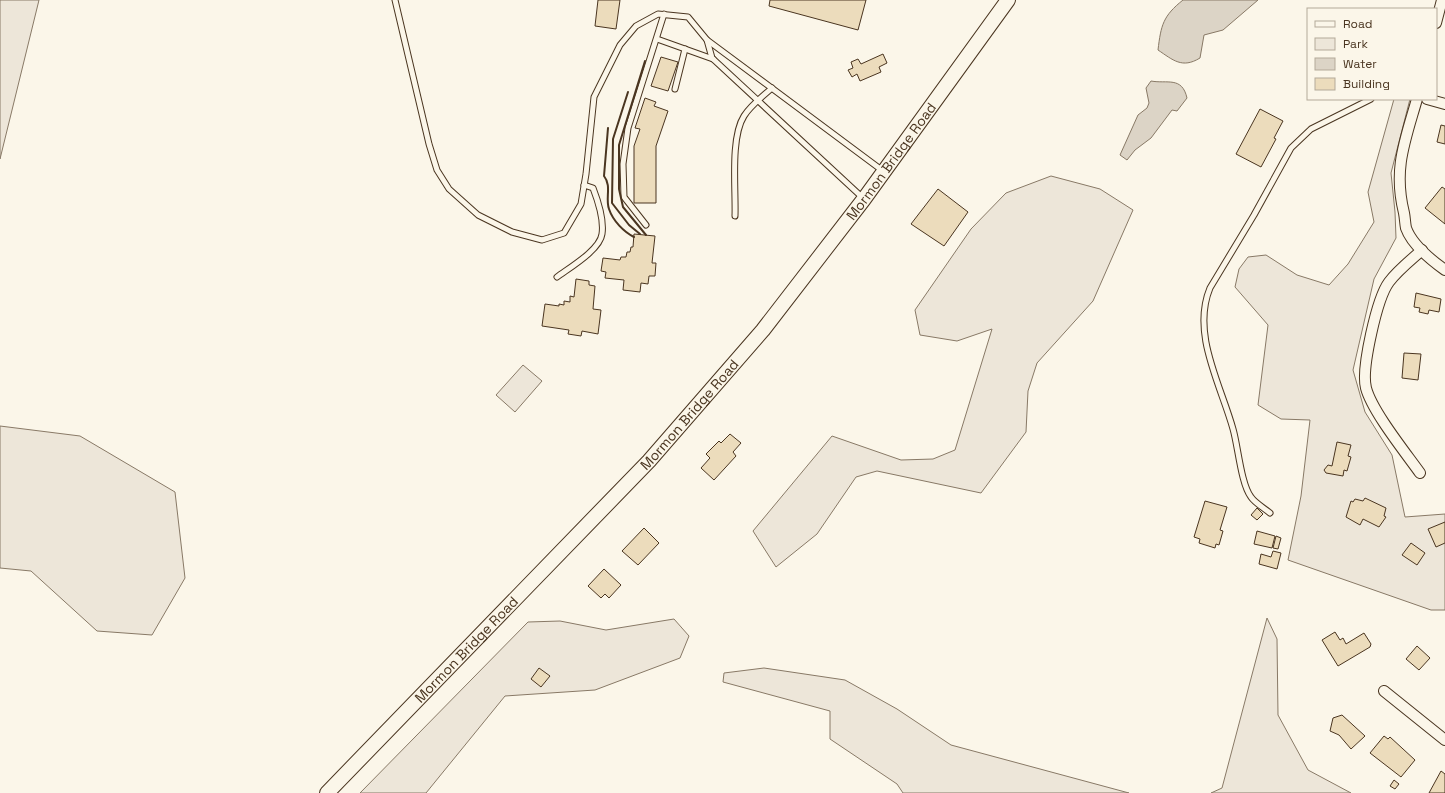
<svg xmlns="http://www.w3.org/2000/svg" width="1445" height="793" font-family="'Space Grotesk',sans-serif">
  <style>
    .green { fill: #ede6d9; stroke: #887966 }
    .water { fill: #dcd4c6; stroke: #887966 }
    .building { fill: #ecdcbc; stroke: #4a3520 }
    .lines { fill: none; stroke-linecap: round; stroke-linejoin: round }
    .lane-casing { stroke: #4a3520; stroke-width: 7 }
    .street-casing { stroke: #4a3520; stroke-width: 12 }
    .secondary-casing { stroke: #4a3520; stroke-width: 16 }
    .lane { stroke: #fbf6e9; stroke-width: 5 }
    .street { stroke: #fbf6e9; stroke-width: 10 }
    .secondary { stroke: #fbf6e9; stroke-width: 14 }
    .wall { stroke: #4a3520; stroke-width: 2 }
    .labels { text-anchor: middle; dominant-baseline: central; stroke-width: 3; stroke-linejoin: round; paint-order: stroke }
    .street-label { font-size: 14px; fill: #4a3520; stroke: #fbf6e9 }
  </style>
  <rect width="100%" height="100%" fill="#fbf6e9"/>
  <g class="green">
    <path d="M0,0H39L0,159Z"/>
    <path d="M1394,99H1410L1391,173L1395,212L1396,238L1374,279L1353,370L1365,412L1392,455L1405,517L1445,514V610H1431L1288,560L1301,496L1310,420L1281,419L1258,405L1268,325L1235,287L1239,269L1248,257L1266,255L1297,275L1329,285L1348,264L1374,222L1368,192Z"/>
    <path d="M1051,176L1100,189L1133,210L1093,301L1037,363L1028,391L1026,432L981,493L877,471L856,477L817,534L776,567L753,531L832,436L901,460L933,459L955,450L992,329L957,341L920,335L915,310L971,229L1006,193Z"/>
    <path d="M523,365L542,381L515,412L496,395Z"/>
    <path d="M0,426L80,436L175,492L185,578L152,635L97,631L31,571L0,568Z"/>
    <path d="M1267,618L1277,639L1278,715L1308,770L1351,793H1211L1222,788Z"/>
    <path d="M674,619L689,636L680,658L595,690L505,696L426,793H360L528,622L560,621L606,630Z"/>
    <path d="M764,668L845,680L897,709L951,745L1129,793H903L897,784L830,739V711L723,682L724,673Z"/>
  </g>
  <g class="water">
    <path d="M1183,0H1258L1223,30L1204,35L1200,58C1182,69 1173,60 1158,50C1161,25 1163,16 1183,0Z"/>
    <path d="M1151,81C1167,84 1182,76 1187,98L1177,111L1172,110L1151,138L1135,150L1127,160L1120,155L1138,115L1147,108L1149,103L1146,88Z"/>
  </g>
  <g class="building">
    <path d="M598,0H620L616,29L595,26Z"/>
    <path d="M770,0H866L858,30L769,6Z"/>
    <path d="M883,54L887,63L879,67L881,72L860,81L857,74L852,77L848,70L853,68L851,62L858,59L861,64Z"/>
    <path d="M661,57L678,62L668,91L651,86Z"/>
    <path d="M645,98L656,102L654,106L668,111L656,146V203H634V146L640,129L635,128Z"/>
    <path d="M1260,109L1283,121L1274,138L1276,139L1261,167L1236,154Z"/>
    <path d="M1441,125L1445,126V144L1437,142Z"/>
    <path d="M1442,187L1445,189V224L1425,208Z"/>
    <path d="M938,189L968,212L944,246L911,224Z"/>
    <path d="M634,234L655,236L652,263H656L655,276H649L648,284L641,283L640,292L623,290L624,280L605,278L606,272L601,271L603,258L620,260L621,257H626L627,252H630L631,247H633Z"/>
    <path d="M576,279L589,281V285L595,286L593,309L601,310L598,334L582,331L581,336L568,334L569,330L542,326L545,304L559,306V304L564,305V301L570,302V296L574,297Z"/>
    <path d="M1416,293L1441,299L1439,312L1429,310L1428,314L1419,312L1420,308L1414,307Z"/>
    <path d="M1404,353L1421,354L1418,380L1402,378Z"/>
    <path d="M730,434L741,443L733,452L736,456L714,480L701,468L710,458L706,454L719,441L721,443Z"/>
    <path d="M1337,442L1351,445L1348,456L1351,457L1347,471L1344,470L1343,476L1326,473L1324,470L1328,465L1332,466Z"/>
    <path d="M1365,498L1386,508L1384,516L1386,517L1379,527L1363,519L1360,525L1346,517L1351,501L1353,502L1355,499L1363,501Z"/>
    <path d="M1205,501L1227,507L1220,530L1223,531L1219,545L1216,544L1215,548L1199,543L1200,539L1194,537Z"/>
    <path d="M1257,508L1263,514L1257,520L1251,515Z"/>
    <path d="M1445,522V543L1436,547L1428,529Z"/>
    <path d="M644,528L659,543L638,565L622,551Z"/>
    <path d="M1257,531L1275,536L1272,548L1254,544Z"/>
    <path d="M1276,536L1281,538L1278,549L1273,548Z"/>
    <path d="M1411,543L1425,553L1417,565L1402,555Z"/>
    <path d="M1273,551L1281,553L1277,569L1259,564L1261,554L1271,557Z"/>
    <path d="M604,569L621,585L609,598L605,594L601,598L588,586Z"/>
    <path d="M1335,632L1340,640L1343,638L1346,644L1364,633L1371,644L1370,647L1338,666L1322,640Z"/>
    <path d="M1417,646L1430,658L1419,670L1406,659Z"/>
    <path d="M539,668L550,676L541,687L531,679Z"/>
    <path d="M1342,715L1365,736L1351,749L1339,735L1330,731L1333,718Z"/>
    <path d="M1384,736L1388,739L1390,737L1415,760L1401,777L1370,753Z"/>
    <path d="M1441,771L1445,774V793H1429Z"/>
    <path d="M1394,780L1399,784L1395,789L1390,786Z"/>
  </g>
  <g class="lines">
    <g class="lane-casing">
      <g id="lane">
        <path d="M395,0L429,144L437,170L449,189L478,215L512,232L542,240L564,233L581,204L586,174L594,97L620,45L636,26L658,14L688,17L707,40L883,171"/>
        <path d="M657,39L713,59"/>
        <path d="M707,40L712,58L863,198"/>
        <path d="M675,89L685,49"/>
        <path d="M735,216C736,190 730,138 744,116C751,105 762,97 772,88"/>
        <path d="M646,225L624,197L623,164L628,128L664,14"/>
        <path d="M557,277C569,268 600,250 602,234C604,221 598,201 593,188L584,185"/>
        <path d="M1270,513C1264,508 1255,503 1251,497C1241,484 1238,446 1233,429C1221,385 1191,334 1210,288L1254,215L1291,148L1311,129L1371,99"/>
      </g>
    </g>
    <g class="street-casing">
      <g id="street">
        <path d="M1436,23L1442,0"/>
        <path d="M1417,99C1405,141 1393,169 1404,213C1405,218 1405,223 1406,228C1412,245 1431,260 1445,270"/>
        <path d="M1427,99L1445,104"/>
        <path d="M1420,473C1405,452 1372,411 1366,388C1361,369 1377,298 1389,282C1398,270 1411,260 1422,250"/>
        <path d="M1384,691L1445,740"/>
      </g>
    </g>
    <g class="secondary-casing">
      <g id="secondary">
        <path id="s1" d="M327,793L649,461L763,330L864,199L1008,0"/>
      </g>
    </g>
    <use href="#lane" class="lane"/>
    <use href="#street" class="street"/>
    <use href="#secondary" class="secondary"/>
    <g class="wall">
      <path d="M645,61L619,145V189L623,207L646,235"/>
      <path d="M628,92L613,139L612,203L629,225L640,234"/>
      <path d="M608,128L604,176C612,186 605,198 609,209C613,221 624,232 634,237"/>
    </g>
  </g>
  <g class="labels">
    <g class="street-label">
      <text stroke="none"><textPath href="#s1" startOffset="848">Mormon Bridge Road</textPath></text>
      <text stroke="none"><textPath href="#s1" startOffset="524">Mormon Bridge Road</textPath></text>
      <text stroke="none"><textPath href="#s1" startOffset="200">Mormon Bridge Road</textPath></text>
    </g>
  </g>
  <rect x="1307" y="8" width="130" height="92" fill="#fbf6e9" stroke="#b4a999"/>
  <rect x="1315" y="21" width="20" height="6" fill="#fbf6e9" stroke="#b4a999"/>
  <text x="1343" y="28" font-size="12" fill="#4a3520">Road</text>
  <rect x="1315" y="38" width="20" height="12" fill="#ede6d9" stroke="#b4a999"/>
  <text x="1343" y="48" font-size="12" fill="#4a3520">Park</text>
  <rect x="1315" y="58" width="20" height="12" fill="#dcd4c6" stroke="#b4a999"/>
  <text x="1343" y="68" font-size="12" fill="#4a3520">Water</text>
  <rect x="1315" y="78" width="20" height="12" fill="#ecdcbc" stroke="#b4a999"/>
  <text x="1343" y="88" font-size="12" fill="#4a3520">Building</text>
</svg>
